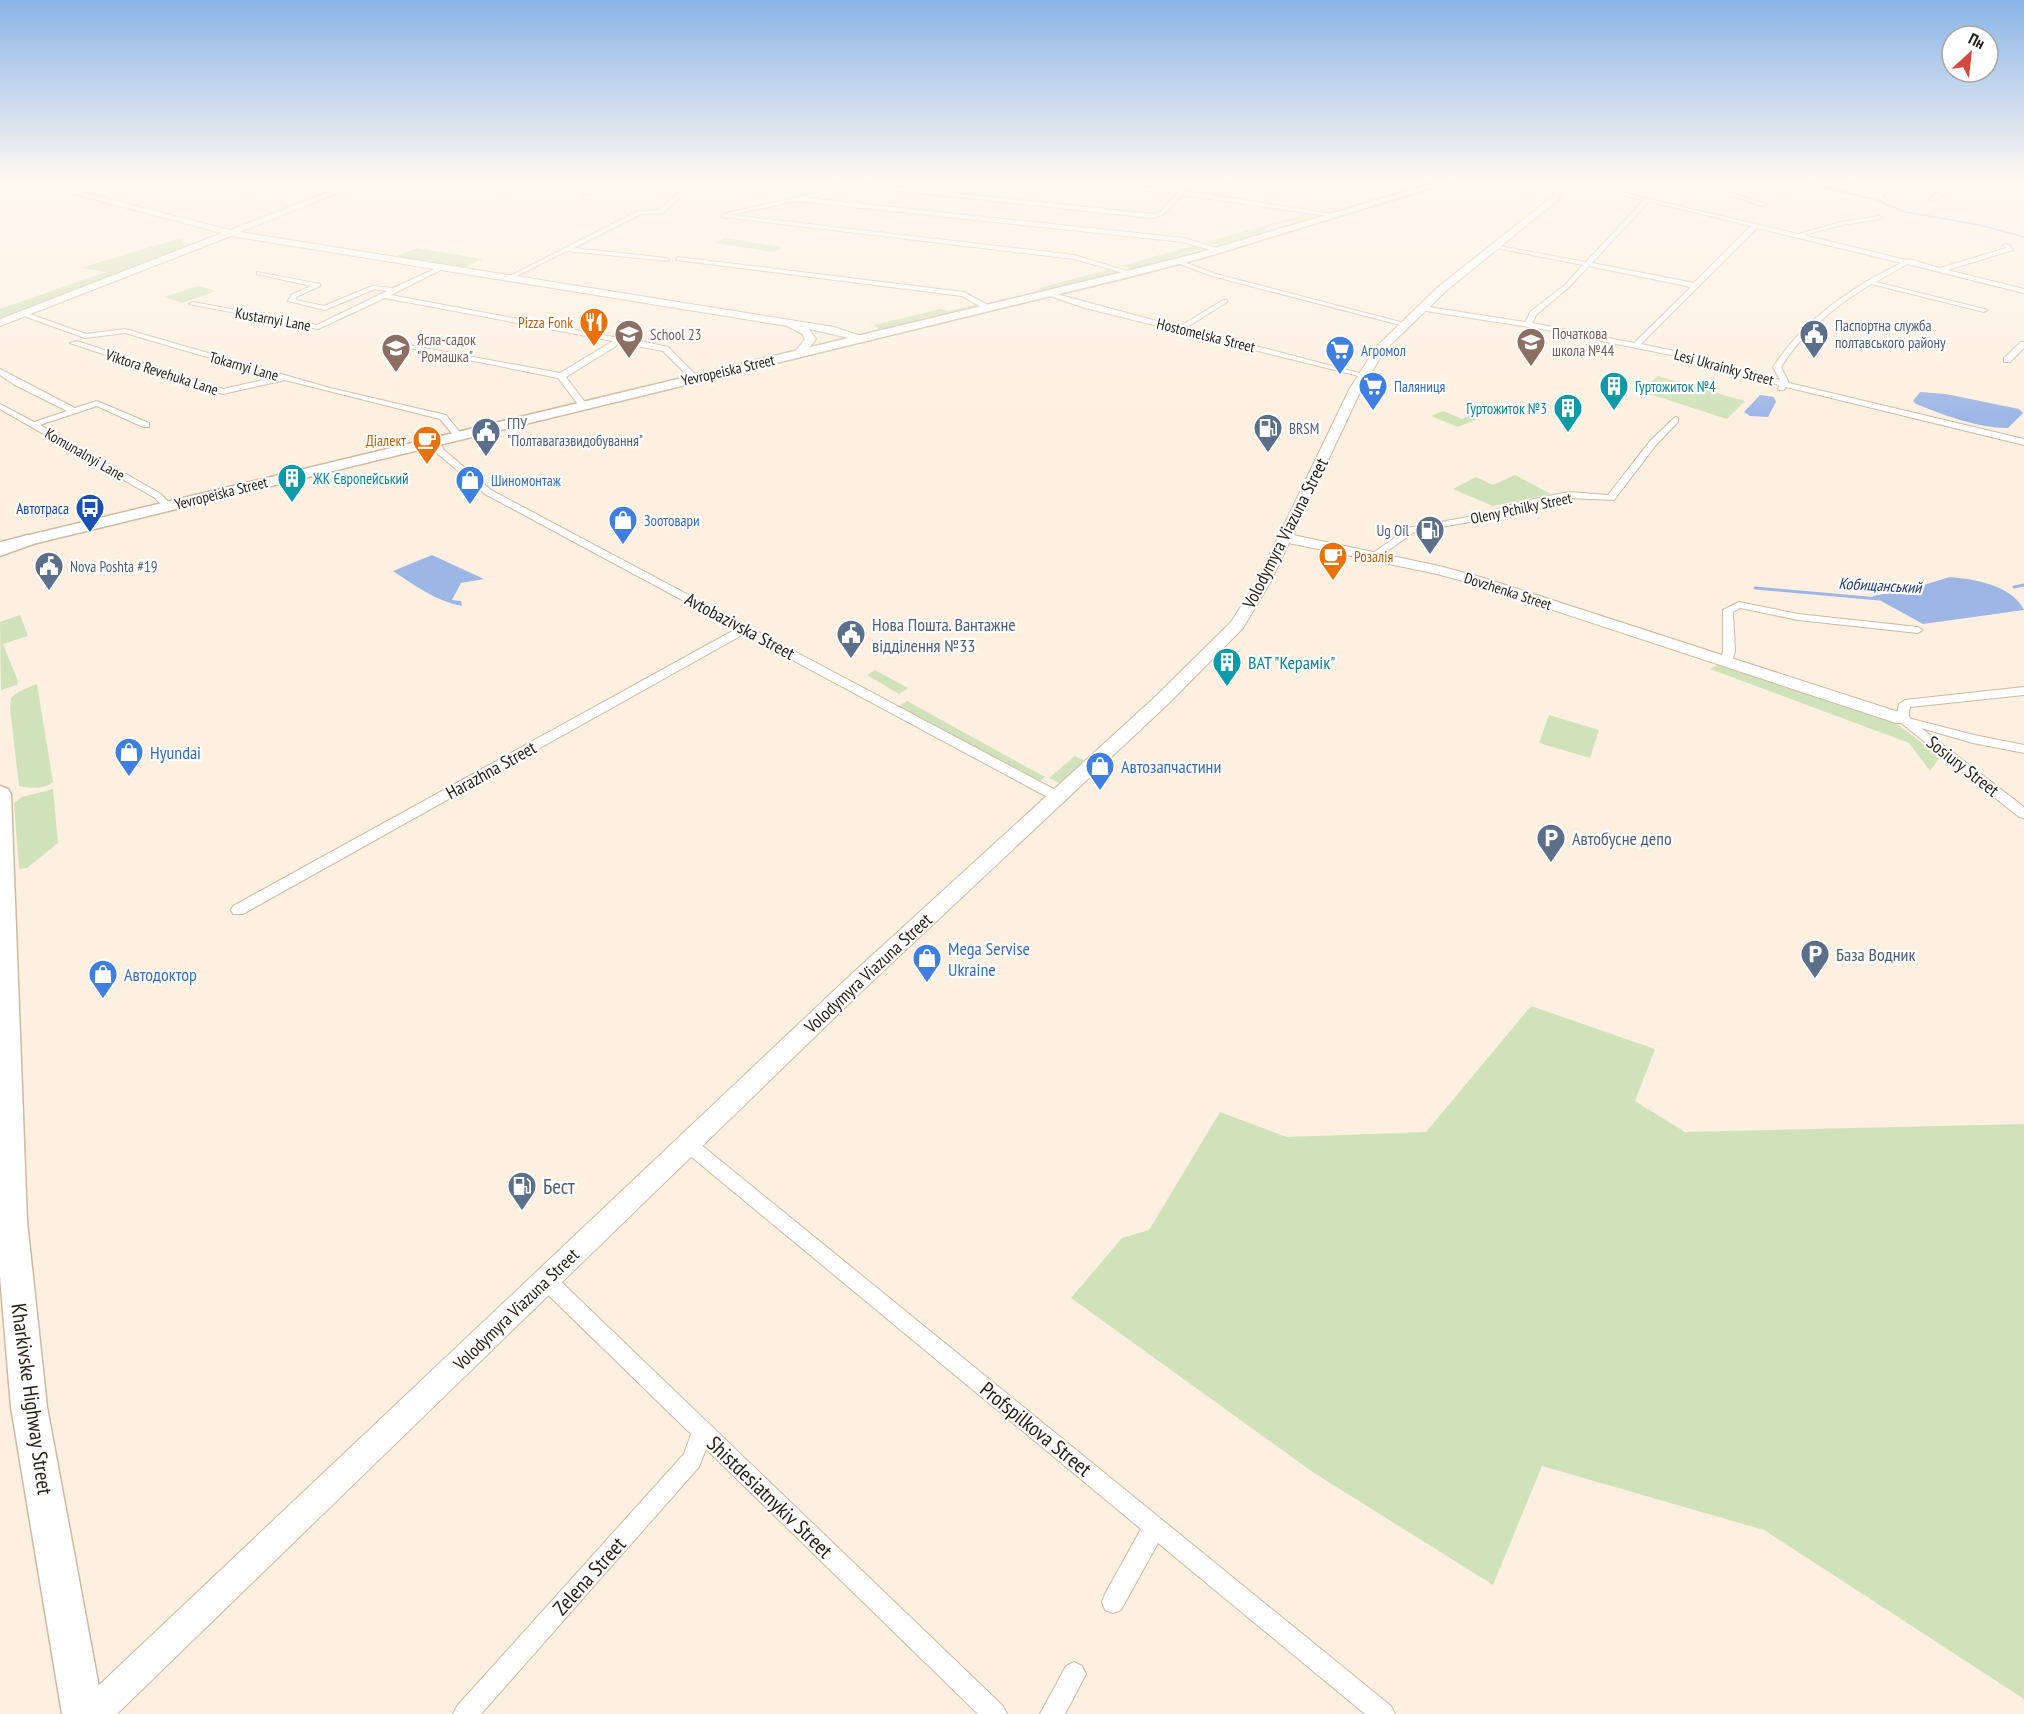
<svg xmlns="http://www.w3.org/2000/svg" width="2024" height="1714" font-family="'PT Sans Narrow',sans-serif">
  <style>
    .green { fill: #d0e2ba }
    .water { fill: #9db6e6 }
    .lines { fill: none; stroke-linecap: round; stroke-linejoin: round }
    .stream-far1 { stroke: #9db6e6; stroke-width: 1.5 }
    .stream { stroke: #9db6e6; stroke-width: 3 }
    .street-casing { stroke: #d0b9a0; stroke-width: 2 }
    .secondary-casing { stroke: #d0b9a0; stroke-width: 2 }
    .primary-casing { stroke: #d0b9a0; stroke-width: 3 }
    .highway-casing { stroke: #d0b9a0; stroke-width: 3 }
    .street { fill: #fff; fill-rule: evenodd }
    .secondary { fill: #fff; fill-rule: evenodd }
    .primary { fill: #fff; fill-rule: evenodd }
    .highway { fill: #fff; fill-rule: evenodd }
    .labels { text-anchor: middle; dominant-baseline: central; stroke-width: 4.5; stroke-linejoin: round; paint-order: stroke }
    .far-street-label { font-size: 15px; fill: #251d13; stroke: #fff }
    .far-food-label { font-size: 15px; fill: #c56008; stroke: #fff; text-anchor: end }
    .far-service-label { font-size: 15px; fill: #4e5e75; stroke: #fff; text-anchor: start }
    .far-education-label { font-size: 15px; fill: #785e54; stroke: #fff; text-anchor: start }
    .far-shop-label { font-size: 15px; fill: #366cbe; stroke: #fff; text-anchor: start }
    .far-culture-label { font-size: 15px; fill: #0d838f; stroke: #fff; text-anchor: start }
    .far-transit-label { font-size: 15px; fill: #164399; stroke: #fff; text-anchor: end }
    .far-water-label { font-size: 16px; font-style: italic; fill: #223d76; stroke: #fff }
    .street-label { font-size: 18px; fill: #251d13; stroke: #fff }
    .service-label { font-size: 18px; fill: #4e5e75; stroke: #fff; text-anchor: start }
    .culture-label { font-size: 18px; fill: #0d838f; stroke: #fff; text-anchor: start }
    .shop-label { font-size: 18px; fill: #366cbe; stroke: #fff; text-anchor: start }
    .near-service-label { font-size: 21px; fill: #4e5e75; stroke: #fff; text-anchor: start }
    .near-street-label { font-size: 21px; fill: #251d13; stroke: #fff }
  </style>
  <rect width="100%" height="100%" fill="#fef0e0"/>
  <g class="green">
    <path d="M1309,213L1317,216C1300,221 1283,222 1266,227L1265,231L1219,245L1203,243Z"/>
    <path d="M724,238L782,247L774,252L715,243Z"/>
    <path d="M178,239L183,240V243L193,244L0,319V309L106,272L80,268Z"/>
    <path d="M1196,245L1205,248L1135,268L1121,266Z"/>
    <path d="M417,248L483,259L463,268L395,257Z"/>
    <path d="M1111,269L1120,271L1042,290L1039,288Z"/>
    <path d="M198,286L216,291L182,303L164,297Z"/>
    <path d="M977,304L979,305L879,329L874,325L940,309L949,311Z"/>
    <path d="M1658,376L1745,401L1727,419L1640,391Z"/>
    <path d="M1443,411L1462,419L1473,414L1480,418L1458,427L1431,416Z"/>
    <path d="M1515,475L1551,494L1493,506L1453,489L1476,477L1493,485Z"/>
    <path d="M20,615L28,636L3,644L18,681L17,685L1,690L0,622Z"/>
    <path d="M1719,664L1871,713L1900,726L1940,757L1930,771L1909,743L1710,669Z"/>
    <path d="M875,670L908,688L899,694L867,675Z"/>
    <path d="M37,684L53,782C44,790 31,788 19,786L10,708L11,698L18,692Z"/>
    <path d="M907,701L1045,777L1037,783L899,706Z"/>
    <path d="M1549,715L1599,730L1590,758L1539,743Z"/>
    <path d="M1075,756L1085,761L1059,783L1049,778Z"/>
    <path d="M53,789L58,843L27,868L19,869L14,803L22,797Z"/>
    <path d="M1531,1006L1655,1049L1635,1101L1685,1132L2024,1124V1699L1764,1530L1542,1466L1493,1585L1314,1473L1071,1298L1122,1238L1149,1230L1220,1112L1287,1137L1426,1132Z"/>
  </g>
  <g class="water">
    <path d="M1920,392L1946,394L2019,409L2023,413L2008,428C1977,428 1944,415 1916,404L1913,401Z"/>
    <path d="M1760,395L1774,397L1776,402L1768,417L1750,416L1744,412Z"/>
    <path d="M432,555L484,579L461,583L452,600L461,601L462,606C436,601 415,586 393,571Z"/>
    <path d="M1950,577C1974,579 2012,585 2024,610L1923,624L1872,596L1907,590Z"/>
  </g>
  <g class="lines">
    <path class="stream-far1" d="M1795,180L1873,199L1905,212L1980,225L2024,237"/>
    <g class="stream">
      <path d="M2014,587L2024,585"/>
      <path d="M1755,588L1879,599"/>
    </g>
    <g class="street-casing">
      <g id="street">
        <path d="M0,180H8L0,183Z"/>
        <path d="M608,180H615L587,195L582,194Z"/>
        <path d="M692,180H698L663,213L641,214L574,248L667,258L669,261L567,251L509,280L504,279L638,211L659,210Z"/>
        <path d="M815,180H833L1152,214L1159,213L1177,194L1057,180H1075L1207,194C1233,175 1232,190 1255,184C1261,183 1263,180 1270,180L1256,188L1224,187L1213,195L1338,215L1335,217L1182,195L1163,215L1152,218L854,186L855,188L807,198L1184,238L1220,249L1218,252L1183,242L796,201L730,215L727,213L852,185Z"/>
        <path d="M1556,180H1567L1798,234L1841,222L1880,216L1882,219L1841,225L1804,235L1906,260L1909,259L1940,268L2006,248L2003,245L2008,244L2013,250L1947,270L2024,289V293L1907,264L1876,282L1988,310L1984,312L1871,284C1834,307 1804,331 1781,367L1789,383L2024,439V445L1786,387L1784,390H1778L1779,385L1676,356L1542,329L1419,310V306H1422L1525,322L1531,311L1565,285L1583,265L1496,248L1494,245L1586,262L1644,200ZM1649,201L1751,226L1694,283L1592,263ZM1757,228L1901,263C1848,290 1807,317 1773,367L1780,380L1680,352L1641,344ZM1589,266L1691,287L1634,343L1532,323L1537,314L1569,287Z"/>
        <path d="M1683,180H1692L1768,205L1763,206Z"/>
        <path d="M1840,180L1882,185L1893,180H1900L1886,188L1883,197L1887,200L1884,202L1877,197L1880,188Z"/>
        <path d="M1916,180H1925L1944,186L1945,194L1933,201H1929V199L1939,193V188Z"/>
        <path d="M724,214L1074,255L1134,273L1131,275L1074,259L722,217Z"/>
        <path d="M678,257L964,292L993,308L986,310L962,296L676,260Z"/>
        <path d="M1176,259L1216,274L1408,324L1404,326L1212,276L1174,262Z"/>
        <path d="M441,266L443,269L391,295L619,338L622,337L668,347L699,378L692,380L663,351L621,343L566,377L587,405L583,407H580L558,378L394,345L398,343L560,373L613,341L385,298L318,329L189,304L193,302L317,325L387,291L375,289L325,310L288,301L291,295L311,286L257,274V272L320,284V286L296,297V300L324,306L372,286L393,288Z"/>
        <path d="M1049,292L1179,327L1223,300H1227V302L1186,328L1367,375L1363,377L1085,308L1047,295Z"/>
        <path d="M21,311L86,334L125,329L330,388L446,415L462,435L455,437L440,419L285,380L223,394L70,343L77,341L223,389L276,377L125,333L85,338L21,315Z"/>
        <path d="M2021,342H2024V348L2010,362H2004V358Z"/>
        <path d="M0,369L75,408L97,401L149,423V427H143L97,406L40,425L161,494L172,506L170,508H164L155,498L0,409V404L34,422L67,411L15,385L0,375Z"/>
        <path d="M1675,417L1678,418V422L1656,445L1614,500L1569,498L1524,506L1486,519L1414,532L1378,558H1370L1369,556L1408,528L1484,514L1519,502L1569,492L1608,495L1650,441Z"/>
        <path d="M434,438L437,439L444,450L491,490L1063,794L1064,797L1063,800H1053L744,634L243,914H233L231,910L233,906L736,629L485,494L438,454L430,441Z"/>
        <path d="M1739,602L1798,614L1918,627L1923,630L1918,633L1798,620L1740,608L1733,612L1735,651L1732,661L1726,664L1720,661L1723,651V610Z"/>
        <path d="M2024,687V695L1910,707L1908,718L1974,735L2024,745V753L1973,743L1921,728L2024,807V818L2019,817L1896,719L1899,704L1905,700Z"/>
        <path d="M688,1137L694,1139L1391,1706L1395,1714H1365L1158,1543L1121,1610L1113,1613L1105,1610L1102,1602L1105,1594L1141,1529L682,1149L680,1144L682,1139Z"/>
        <path d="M546,1271L553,1274L1003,1706L1007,1714H978L706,1449L699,1467L481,1714H453L457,1706L684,1454L691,1434L539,1286L537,1280L539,1274Z"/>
        <path d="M1074,1662L1082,1666L1086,1674L1065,1714H1040L1066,1666Z"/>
      </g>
    </g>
    <g class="secondary-casing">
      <g id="secondary">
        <path d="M21,180H34L230,230L359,180H370L240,232L834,327L867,338L862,341L809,329L816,339L804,355L800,356L794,353L805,339L802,334L787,326L231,236L0,326V319L222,233Z"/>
        <path d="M1561,180H1569L1559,199L1446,291L1385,350L1362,388L1293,535L1439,566L1484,578L1908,715L1911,719L1908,723H1896L1474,584L1437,574L1289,543L1270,583L1243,628L1168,704L860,993L117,1714H76L81,1702L844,981L1156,696L1231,622L1256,583L1350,388L1377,346L1438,287L1553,196Z"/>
      </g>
    </g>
    <g class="primary-casing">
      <path id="primary" d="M1444,180H1457L1206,257L1125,278L0,552V542L1119,273L1198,253Z"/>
    </g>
    <g class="highway-casing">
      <g id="highway">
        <path d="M27,535L33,536L36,540L33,544L0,556V545Z"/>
        <path d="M0,786L8,789L11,794L27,1221L47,1407L104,1714H62L11,1407L0,1276Z"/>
      </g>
    </g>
    <use href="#street" class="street"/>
    <use href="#secondary" class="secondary"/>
    <use href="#primary" class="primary"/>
    <use href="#highway" class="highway"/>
  </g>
  <linearGradient id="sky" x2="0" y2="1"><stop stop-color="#8ab5e7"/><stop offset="0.43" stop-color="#fff8f1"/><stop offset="1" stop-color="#fff8f1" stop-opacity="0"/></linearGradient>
  <rect width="2024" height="420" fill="url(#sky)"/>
  <defs>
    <g id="restaurant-pin" transform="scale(1.5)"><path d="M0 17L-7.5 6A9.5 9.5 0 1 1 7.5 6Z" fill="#e8710a" stroke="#fff"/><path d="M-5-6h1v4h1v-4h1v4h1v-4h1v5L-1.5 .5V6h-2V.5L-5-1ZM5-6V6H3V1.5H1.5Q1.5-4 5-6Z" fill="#fff"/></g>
    <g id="school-pin" transform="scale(1.5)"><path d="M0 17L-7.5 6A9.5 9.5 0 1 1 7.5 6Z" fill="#8d6e63" stroke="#fff"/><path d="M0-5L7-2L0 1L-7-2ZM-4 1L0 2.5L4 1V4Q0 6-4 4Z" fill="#fff"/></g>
    <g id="civic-pin" transform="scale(1.5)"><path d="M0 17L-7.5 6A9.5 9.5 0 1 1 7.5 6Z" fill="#5c6f8a" stroke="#fff"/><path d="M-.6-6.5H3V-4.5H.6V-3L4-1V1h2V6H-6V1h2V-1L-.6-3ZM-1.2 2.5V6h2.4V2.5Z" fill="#fff"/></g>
    <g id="supermarket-pin" transform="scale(1.5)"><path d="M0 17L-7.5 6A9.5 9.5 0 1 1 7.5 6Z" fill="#3f7fe0" stroke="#fff"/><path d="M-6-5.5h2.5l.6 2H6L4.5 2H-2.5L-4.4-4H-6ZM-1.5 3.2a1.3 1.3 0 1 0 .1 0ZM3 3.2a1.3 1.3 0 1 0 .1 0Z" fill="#fff"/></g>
    <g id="building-pin" transform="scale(1.5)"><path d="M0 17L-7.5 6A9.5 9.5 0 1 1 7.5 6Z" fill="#0f9aa8" stroke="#fff"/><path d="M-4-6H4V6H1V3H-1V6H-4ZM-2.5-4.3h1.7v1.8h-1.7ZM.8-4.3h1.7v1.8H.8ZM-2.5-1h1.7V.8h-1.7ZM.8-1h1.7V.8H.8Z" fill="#fff"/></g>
    <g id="fuel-pin" transform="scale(1.5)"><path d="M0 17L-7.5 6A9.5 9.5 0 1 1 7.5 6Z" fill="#5c6f8a" stroke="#fff"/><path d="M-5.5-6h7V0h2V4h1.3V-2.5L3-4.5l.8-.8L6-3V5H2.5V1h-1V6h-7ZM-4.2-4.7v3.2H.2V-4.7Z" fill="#fff"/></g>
    <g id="cafe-pin" transform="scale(1.5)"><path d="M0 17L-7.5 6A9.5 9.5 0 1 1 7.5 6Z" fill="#e8710a" stroke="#fff"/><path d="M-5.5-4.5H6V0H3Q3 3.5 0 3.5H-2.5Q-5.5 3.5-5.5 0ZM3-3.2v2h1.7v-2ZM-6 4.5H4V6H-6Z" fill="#fff"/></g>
    <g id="shop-pin" transform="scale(1.5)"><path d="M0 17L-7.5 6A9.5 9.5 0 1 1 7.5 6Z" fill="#3f7fe0" stroke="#fff"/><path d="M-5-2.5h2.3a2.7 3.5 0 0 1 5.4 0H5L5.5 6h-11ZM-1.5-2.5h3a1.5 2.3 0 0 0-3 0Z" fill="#fff"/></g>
    <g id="bus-pin" transform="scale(1.5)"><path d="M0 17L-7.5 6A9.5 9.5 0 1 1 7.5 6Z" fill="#1a4fb4" stroke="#fff"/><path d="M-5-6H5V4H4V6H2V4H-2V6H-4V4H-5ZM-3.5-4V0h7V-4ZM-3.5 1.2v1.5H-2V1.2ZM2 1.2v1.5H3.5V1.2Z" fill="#fff"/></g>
    <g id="parking-pin" transform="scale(1.5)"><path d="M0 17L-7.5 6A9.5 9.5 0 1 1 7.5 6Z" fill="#5c6f8a" stroke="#fff"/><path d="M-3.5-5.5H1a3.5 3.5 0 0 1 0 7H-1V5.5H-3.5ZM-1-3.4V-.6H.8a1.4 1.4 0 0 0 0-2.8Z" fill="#fff"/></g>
  </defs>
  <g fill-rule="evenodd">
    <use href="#restaurant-pin" x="594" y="322"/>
    <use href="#school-pin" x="629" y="334"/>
    <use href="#civic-pin" x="1814" y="334"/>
    <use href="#school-pin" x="1531" y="342"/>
    <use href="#school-pin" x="396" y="348"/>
    <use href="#supermarket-pin" x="1340" y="350"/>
    <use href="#supermarket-pin" x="1373" y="386"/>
    <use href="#building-pin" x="1614" y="386"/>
    <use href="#building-pin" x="1568" y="408"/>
    <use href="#fuel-pin" x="1268" y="428"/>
    <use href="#civic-pin" x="486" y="432"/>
    <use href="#cafe-pin" x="427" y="440"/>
    <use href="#building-pin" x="292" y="478"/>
    <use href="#shop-pin" x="470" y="480"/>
    <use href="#bus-pin" x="90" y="508"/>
    <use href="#shop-pin" x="623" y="520"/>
    <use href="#fuel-pin" x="1430" y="530"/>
    <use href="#cafe-pin" x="1333" y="556"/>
    <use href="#civic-pin" x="49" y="566"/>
    <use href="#civic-pin" x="851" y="634"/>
    <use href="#building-pin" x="1227" y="662"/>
    <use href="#shop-pin" x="129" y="752"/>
    <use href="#shop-pin" x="1100" y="766"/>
    <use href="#parking-pin" x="1551" y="838"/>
    <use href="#parking-pin" x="1815" y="954"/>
    <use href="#shop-pin" x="927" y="958"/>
    <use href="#shop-pin" x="103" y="974"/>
    <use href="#fuel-pin" x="522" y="1186"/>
  </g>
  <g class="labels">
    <g class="far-street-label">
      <text transform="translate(273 319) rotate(10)">Kustarnyi Lane</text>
      <text transform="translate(1206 335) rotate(14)">Hostomelska Street</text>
      <text transform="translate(244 366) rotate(16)">Tokarnyi Lane</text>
      <text transform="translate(1724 367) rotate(15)">Lesi Ukrainky Street</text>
      <text transform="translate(728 370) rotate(-13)">Yevropeiska Street</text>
      <text transform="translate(162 372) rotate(18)">Viktora Revehuka Lane</text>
      <text transform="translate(85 454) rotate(30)">Komunalnyi Lane</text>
      <text transform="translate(221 493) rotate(-14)">Yevropeiska Street</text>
      <text transform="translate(1521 508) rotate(-12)">Oleny Pchilky Street</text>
      <text transform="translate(1508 591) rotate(18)">Dovzhenka Street</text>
    </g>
    <g class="far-food-label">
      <text x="573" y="322">Pizza Fonk</text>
      <text x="406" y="440">Діалект</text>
      <text x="1354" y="556" text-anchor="start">Розалія</text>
    </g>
    <g class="far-service-label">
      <text x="1835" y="325">Паспортна служба<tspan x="1835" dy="17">полтавського району</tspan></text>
      <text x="507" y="423">ГПУ<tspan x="507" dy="17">"Полтавагазвидобування"</tspan></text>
      <text x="1289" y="428">BRSM</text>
      <text x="1409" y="530" text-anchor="end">Ug Oil</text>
      <text x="70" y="566">Nova Poshta #19</text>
    </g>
    <g class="far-education-label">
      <text x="1552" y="333">Початкова<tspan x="1552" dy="17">школа №44</tspan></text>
      <text x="650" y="334">School 23</text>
      <text x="417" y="339">Ясла-садок<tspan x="417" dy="17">"Ромашка"</tspan></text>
    </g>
    <g class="far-shop-label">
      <text x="1361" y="350">Агромол</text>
      <text x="1394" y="386">Паляниця</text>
      <text x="491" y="480">Шиномонтаж</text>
      <text x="644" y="520">Зоотовари</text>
    </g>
    <g class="far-culture-label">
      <text x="1635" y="386">Гуртожиток №4</text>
      <text x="1547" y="408" text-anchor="end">Гуртожиток №3</text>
      <text x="313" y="478">ЖК Європейський</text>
    </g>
    <g class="far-transit-label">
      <text x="69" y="508">Автотраса</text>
    </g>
    <g class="far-water-label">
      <text transform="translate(1880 585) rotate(3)">Кобищанський</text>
    </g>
    <g class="street-label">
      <text transform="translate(1285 533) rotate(-63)">Volodymyra Viazuna Street</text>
      <text transform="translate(740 626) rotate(28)">Avtobazivska Street</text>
      <text transform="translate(1963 766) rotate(38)">Sosiury Street</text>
      <text transform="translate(491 770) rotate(-29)">Harazhna Street</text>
      <text transform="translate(868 973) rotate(-43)">Volodymyra Viazuna Street</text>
      <text transform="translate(516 1309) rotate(-44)">Volodymyra Viazuna Street</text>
    </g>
    <g class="service-label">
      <text x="872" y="624">Нова Пошта. Вантажне<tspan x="872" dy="21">відділення №33</tspan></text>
      <text x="1572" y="838">Автобусне депо</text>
      <text x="1836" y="954">База Водник</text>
    </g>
    <g class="culture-label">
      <text x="1248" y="662">ВАТ "Керамік"</text>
    </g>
    <g class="shop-label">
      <text x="150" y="752">Hyundai</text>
      <text x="1121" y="766">Автозапчастини</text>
      <text x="948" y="948">Mega Servise<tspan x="948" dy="21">Ukraine</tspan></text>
      <text x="124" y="974">Автодоктор</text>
    </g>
    <g class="near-service-label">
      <text x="543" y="1186">Бест</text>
    </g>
    <g class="near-street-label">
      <text transform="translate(32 1399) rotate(82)">Kharkivske Highway Street</text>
      <text transform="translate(1036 1429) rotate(39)">Profspilkova Street</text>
      <text transform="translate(770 1497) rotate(44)">Shistdesiatnykiv Street</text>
      <text transform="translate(589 1576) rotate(-48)">Zelena Street</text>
    </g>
  </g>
  <g transform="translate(1970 54) rotate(27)"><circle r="28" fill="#ffffff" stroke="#a8a5a1" stroke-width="1.5"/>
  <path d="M0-4.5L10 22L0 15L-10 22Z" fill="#d64840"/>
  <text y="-9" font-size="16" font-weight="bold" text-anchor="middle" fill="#251d13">Пн</text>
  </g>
</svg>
